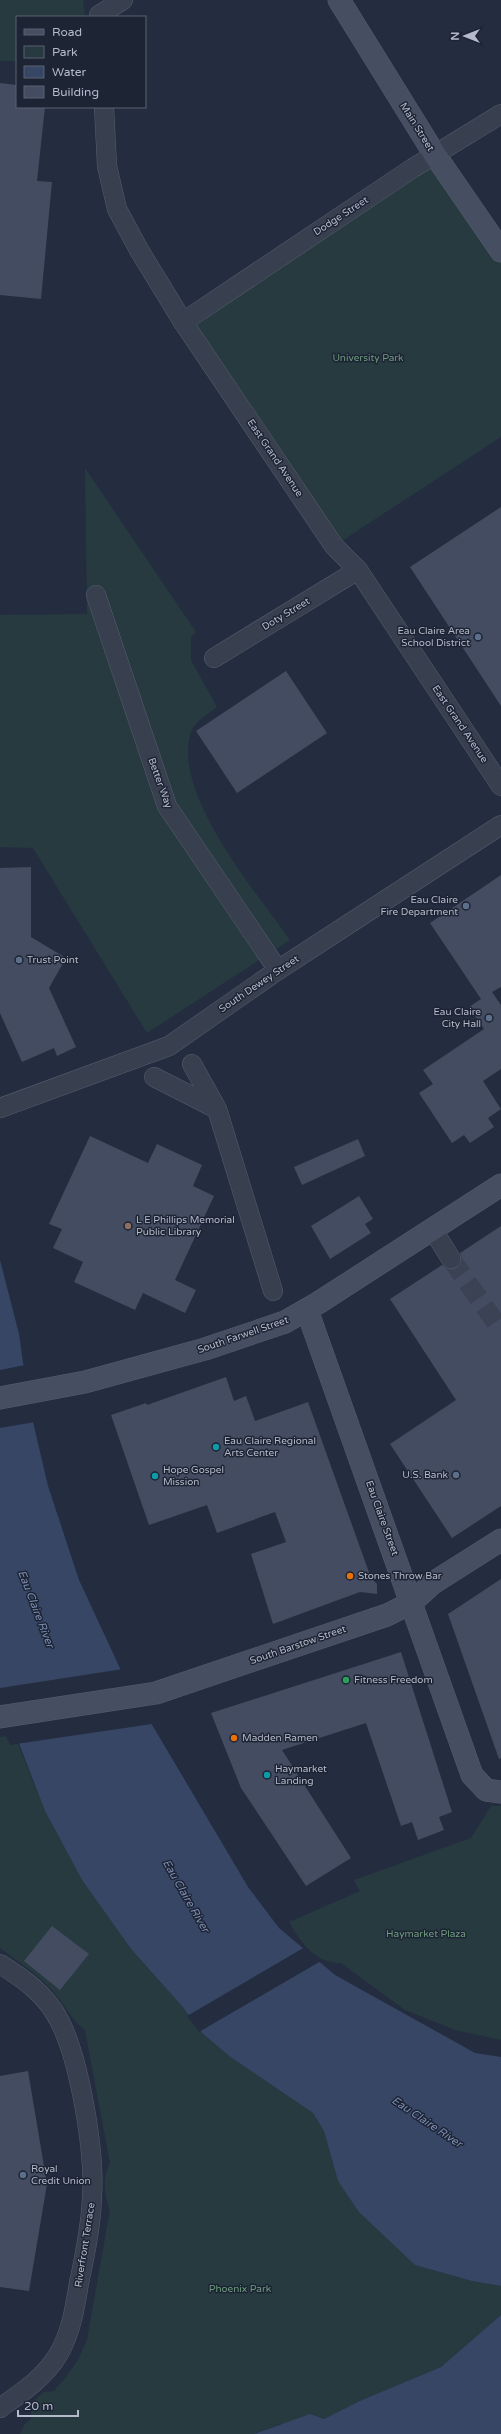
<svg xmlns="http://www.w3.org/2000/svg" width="501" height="2434" font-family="'Varela Round',sans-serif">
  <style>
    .green { fill: #263a40 }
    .water { fill: #384666 }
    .pier { fill: #242d3f }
    .building { fill: #434c61 }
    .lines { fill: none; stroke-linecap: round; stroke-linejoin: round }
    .street-tunnel { stroke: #3a4254; stroke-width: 19; stroke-dasharray: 19 10; stroke-linecap: butt }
    .street-casing { stroke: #565d6d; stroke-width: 20 }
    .secondary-casing { stroke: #565d6d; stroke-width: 23 }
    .street { stroke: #383f4f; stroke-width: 19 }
    .secondary { stroke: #464e62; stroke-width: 22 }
    .service-dot { fill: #5c6f8a; stroke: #1d2434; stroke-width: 1.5 }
    .education-dot { fill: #8d6e63; stroke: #1d2434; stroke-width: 1.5 }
    .culture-dot { fill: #0f9aa8; stroke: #1d2434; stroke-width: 1.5 }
    .food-dot { fill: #e8710a; stroke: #1d2434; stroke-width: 1.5 }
    .leisure-dot { fill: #2e9e5b; stroke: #1d2434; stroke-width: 1.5 }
    .labels { text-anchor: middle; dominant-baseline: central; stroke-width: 3; stroke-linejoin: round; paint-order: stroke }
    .street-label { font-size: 10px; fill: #b5baca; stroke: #1d2434 }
    .park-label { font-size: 10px; fill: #6c9b7c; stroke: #1d2434 }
    .poi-label { font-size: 10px; fill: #b5baca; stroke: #1d2434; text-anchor: start }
    .water-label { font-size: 11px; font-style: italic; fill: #7c8db2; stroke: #1d2434 }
  </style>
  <rect width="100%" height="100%" fill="#242d3f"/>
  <g class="green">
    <path d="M0,0H83L85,17H17V61H0Z"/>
    <path d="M435,155L501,251V437L334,546L183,322Z"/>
    <path d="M85,468L196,632L191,637V660L217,707C208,714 194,722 191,732C171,793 257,893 290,940L147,1033L33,848L0,847V615L87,614Z"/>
    <path d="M6,1736L10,1745L18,1744L45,1811L82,1880L131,1949L181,2005L202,2033L229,2056L313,2113L324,2131L338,2181L415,2265L472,2281L501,2286V2315L441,2367L362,2400L324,2419L280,2424L254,2434H20L25,2424L31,2419V2403L44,2392L54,2391L66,2377L78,2360L87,2340L110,2210C104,2194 102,2179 110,2163L85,2030C70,2019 64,2003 51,1989C37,1974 17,1961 0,1948V1737Z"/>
    <path d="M491,1806H501V2040L455,2030L405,2010L341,1963C314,1963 301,1942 289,1922L360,1891L354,1880L471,1838Z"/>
  </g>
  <g class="water">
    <path d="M0,1260L19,1334L29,1405L48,1486L79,1580L125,1679L248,1887L279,1928L335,1975L475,2053L501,2057V2286L472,2281L415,2265L359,2212L338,2181L324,2131L313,2113L229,2056L202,2033L181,2005L131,1949L82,1880L45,1811L0,1694Z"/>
    <path d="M501,2315V2434H254L310,2414L324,2419L362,2400L441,2367Z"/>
  </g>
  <g class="pier">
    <path d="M25,1365L35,1422L0,1428V1370Z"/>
    <path d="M123,1669L152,1724L16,1744L0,1700V1688Z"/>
    <path d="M305,1947L321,1961L199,2032L187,2016Z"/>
  </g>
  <g class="building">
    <path d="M0,83L17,85V107H45L37,181L52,182L41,299L0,295Z"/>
    <path d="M501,507V706L410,567Z"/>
    <path d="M286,671L327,733L237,793L196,731Z"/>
    <path d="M31,867V937L66,958L49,988L76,1047L57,1056L54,1048L22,1062L0,1013V868Z"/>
    <path d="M501,875V987L492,992L501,1005V1069L483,1081L501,1109L488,1118L494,1127L470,1143L464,1135L452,1143L419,1093L433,1084L423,1070L484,1029L469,1007L481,999L430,923Z"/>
    <path d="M90,1136L148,1163L157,1144L202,1165L193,1186L214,1196L175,1280L196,1290L185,1313L143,1293L135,1310L74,1282L83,1262L53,1248L62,1229L49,1224Z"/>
    <path d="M358,1139L365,1156L302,1185L294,1167Z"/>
    <path d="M359,1196L373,1219L365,1224L371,1233L330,1259L311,1226Z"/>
    <path d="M501,1226V1506L452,1538L390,1444L456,1400L390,1299L442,1265L451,1270L457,1268L462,1259L460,1253Z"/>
    <path d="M226,1377L234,1401L246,1396L255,1421L308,1402L371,1578L377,1584V1594L360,1592L273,1624L251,1554L286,1542L275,1512L217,1533L207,1505L149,1525L111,1415L146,1403L147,1405Z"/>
    <path d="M501,1579V1758L499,1759L448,1614Z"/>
    <path d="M401,1652L452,1812L439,1817L444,1830L418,1840L412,1822L401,1826L366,1723L282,1750L351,1858L306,1886L241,1788L211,1713Z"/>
    <path d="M52,1926L89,1954L60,1990L24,1961Z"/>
    <path d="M28,2071L47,2184L29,2291L0,2287V2076Z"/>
  </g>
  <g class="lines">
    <path class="street-tunnel" d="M451,1259L501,1330"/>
    <g class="street-casing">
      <g id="street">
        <path d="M99,15L123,0"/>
        <path d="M104,107L107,166L117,209L139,250L183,322L334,546L358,570L501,786"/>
        <path d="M183,322L413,168L501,114"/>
        <path d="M96,595L167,806L278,970"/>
        <path d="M214,658L358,570"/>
        <path d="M192,1064L217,1109L273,1291"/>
        <path d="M154,1077L217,1109"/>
        <path d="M0,1108L169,1046L278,970L501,825"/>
        <path d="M433,1230L451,1259"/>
        <path d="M0,1964C24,1979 47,1995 60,2022C80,2062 95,2151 92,2197C91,2226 85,2255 79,2283C75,2308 71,2333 58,2355C44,2378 21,2393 0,2408"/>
      </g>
    </g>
    <g class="secondary-casing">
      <g id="secondary">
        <path d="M339,0L435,155L501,251"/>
        <path d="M307,1310L472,1775L486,1790L501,1792"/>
        <path d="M0,1398L85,1382L205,1349L285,1322L318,1303L501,1185"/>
        <path d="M0,1717L156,1693L387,1615L411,1603L433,1583L501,1540"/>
      </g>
    </g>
    <use href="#street" class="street"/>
    <use href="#secondary" class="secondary"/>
  </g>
  <g class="service-dot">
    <circle cx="478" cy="637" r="4"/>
    <circle cx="466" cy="906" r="4"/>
    <circle cx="19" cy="960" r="4"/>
    <circle cx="489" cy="1018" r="4"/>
    <circle cx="456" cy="1475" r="4"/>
    <circle cx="23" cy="2175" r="4"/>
  </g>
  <circle class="education-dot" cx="128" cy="1226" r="4"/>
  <g class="culture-dot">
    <circle cx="216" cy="1447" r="4"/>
    <circle cx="155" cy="1476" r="4"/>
    <circle cx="267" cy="1775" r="4"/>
  </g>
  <g class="food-dot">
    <circle cx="350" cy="1576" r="4"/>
    <circle cx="234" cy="1738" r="4"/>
  </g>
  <circle class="leisure-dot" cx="346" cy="1680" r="4"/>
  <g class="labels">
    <g class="street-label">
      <text transform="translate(417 127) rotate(58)">Main Street</text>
      <text transform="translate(341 216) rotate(-33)">Dodge Street</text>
      <text transform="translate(275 458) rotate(56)">East Grand Avenue</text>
      <text transform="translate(286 614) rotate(-31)">Doty Street</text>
      <text transform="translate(460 724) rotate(56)">East Grand Avenue</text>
      <text transform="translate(160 783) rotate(70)">Better Way</text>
      <text transform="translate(259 984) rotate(-34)">South Dewey Street</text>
      <text transform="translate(243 1335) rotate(-19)">South Farwell Street</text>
      <text transform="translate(382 1518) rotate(70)">Eau Claire Street</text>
      <text transform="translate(298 1645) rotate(-19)">South Barstow Street</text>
      <text transform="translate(85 2245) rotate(-81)">Riverfront Terrace</text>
    </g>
    <g class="park-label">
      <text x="368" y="358">University Park</text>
      <text x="426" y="1934">Haymarket Plaza</text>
      <text x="240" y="2289">Phoenix Park</text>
    </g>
    <g class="poi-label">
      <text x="470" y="631" text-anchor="end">Eau Claire Area<tspan x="470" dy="12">School District</tspan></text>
      <text x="458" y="900" text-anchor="end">Eau Claire<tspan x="458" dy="12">Fire Department</tspan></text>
      <text x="27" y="960">Trust Point</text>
      <text x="481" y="1012" text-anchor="end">Eau Claire<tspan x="481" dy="12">City Hall</tspan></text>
      <text x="136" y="1220">L E Phillips Memorial<tspan x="136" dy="12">Public Library</tspan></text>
      <text x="224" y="1441">Eau Claire Regional<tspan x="224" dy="12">Arts Center</tspan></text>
      <text x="163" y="1470">Hope Gospel<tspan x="163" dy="12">Mission</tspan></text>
      <text x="448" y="1475" text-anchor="end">U.S. Bank</text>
      <text x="358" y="1576">Stones Throw Bar</text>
      <text x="354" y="1680">Fitness Freedom</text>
      <text x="242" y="1738">Madden Ramen</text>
      <text x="275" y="1769">Haymarket<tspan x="275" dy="12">Landing</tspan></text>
      <text x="31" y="2169">Royal<tspan x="31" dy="12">Credit Union</tspan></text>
    </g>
    <g class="water-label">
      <text transform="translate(36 1609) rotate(69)">Eau Claire River</text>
      <text transform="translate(186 1896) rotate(60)">Eau Claire River</text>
      <text transform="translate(427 2122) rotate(34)">Eau Claire River</text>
    </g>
  </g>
  <rect x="16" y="16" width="130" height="92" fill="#1d2434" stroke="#5a6070"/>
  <rect x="24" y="29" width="20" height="6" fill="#464e62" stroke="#5a6070"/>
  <text x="52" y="36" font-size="12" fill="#b5baca">Road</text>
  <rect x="24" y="46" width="20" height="12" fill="#263a40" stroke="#5a6070"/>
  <text x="52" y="56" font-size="12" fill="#b5baca">Park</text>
  <rect x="24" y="66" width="20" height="12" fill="#384666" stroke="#5a6070"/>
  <text x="52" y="76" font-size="12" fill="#b5baca">Water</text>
  <rect x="24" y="86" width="20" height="12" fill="#434c61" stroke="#5a6070"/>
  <text x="52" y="96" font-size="12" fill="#b5baca">Building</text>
  <g transform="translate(465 36) rotate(270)" stroke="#1d2434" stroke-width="3" paint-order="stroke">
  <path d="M0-3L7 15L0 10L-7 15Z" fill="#b5baca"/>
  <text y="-6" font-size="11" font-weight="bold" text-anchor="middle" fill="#b5baca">N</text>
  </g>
  <path d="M18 2410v6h60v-6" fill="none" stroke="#b5baca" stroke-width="2"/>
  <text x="24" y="2410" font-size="12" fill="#b5baca" stroke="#1d2434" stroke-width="3" paint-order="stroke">20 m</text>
</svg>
